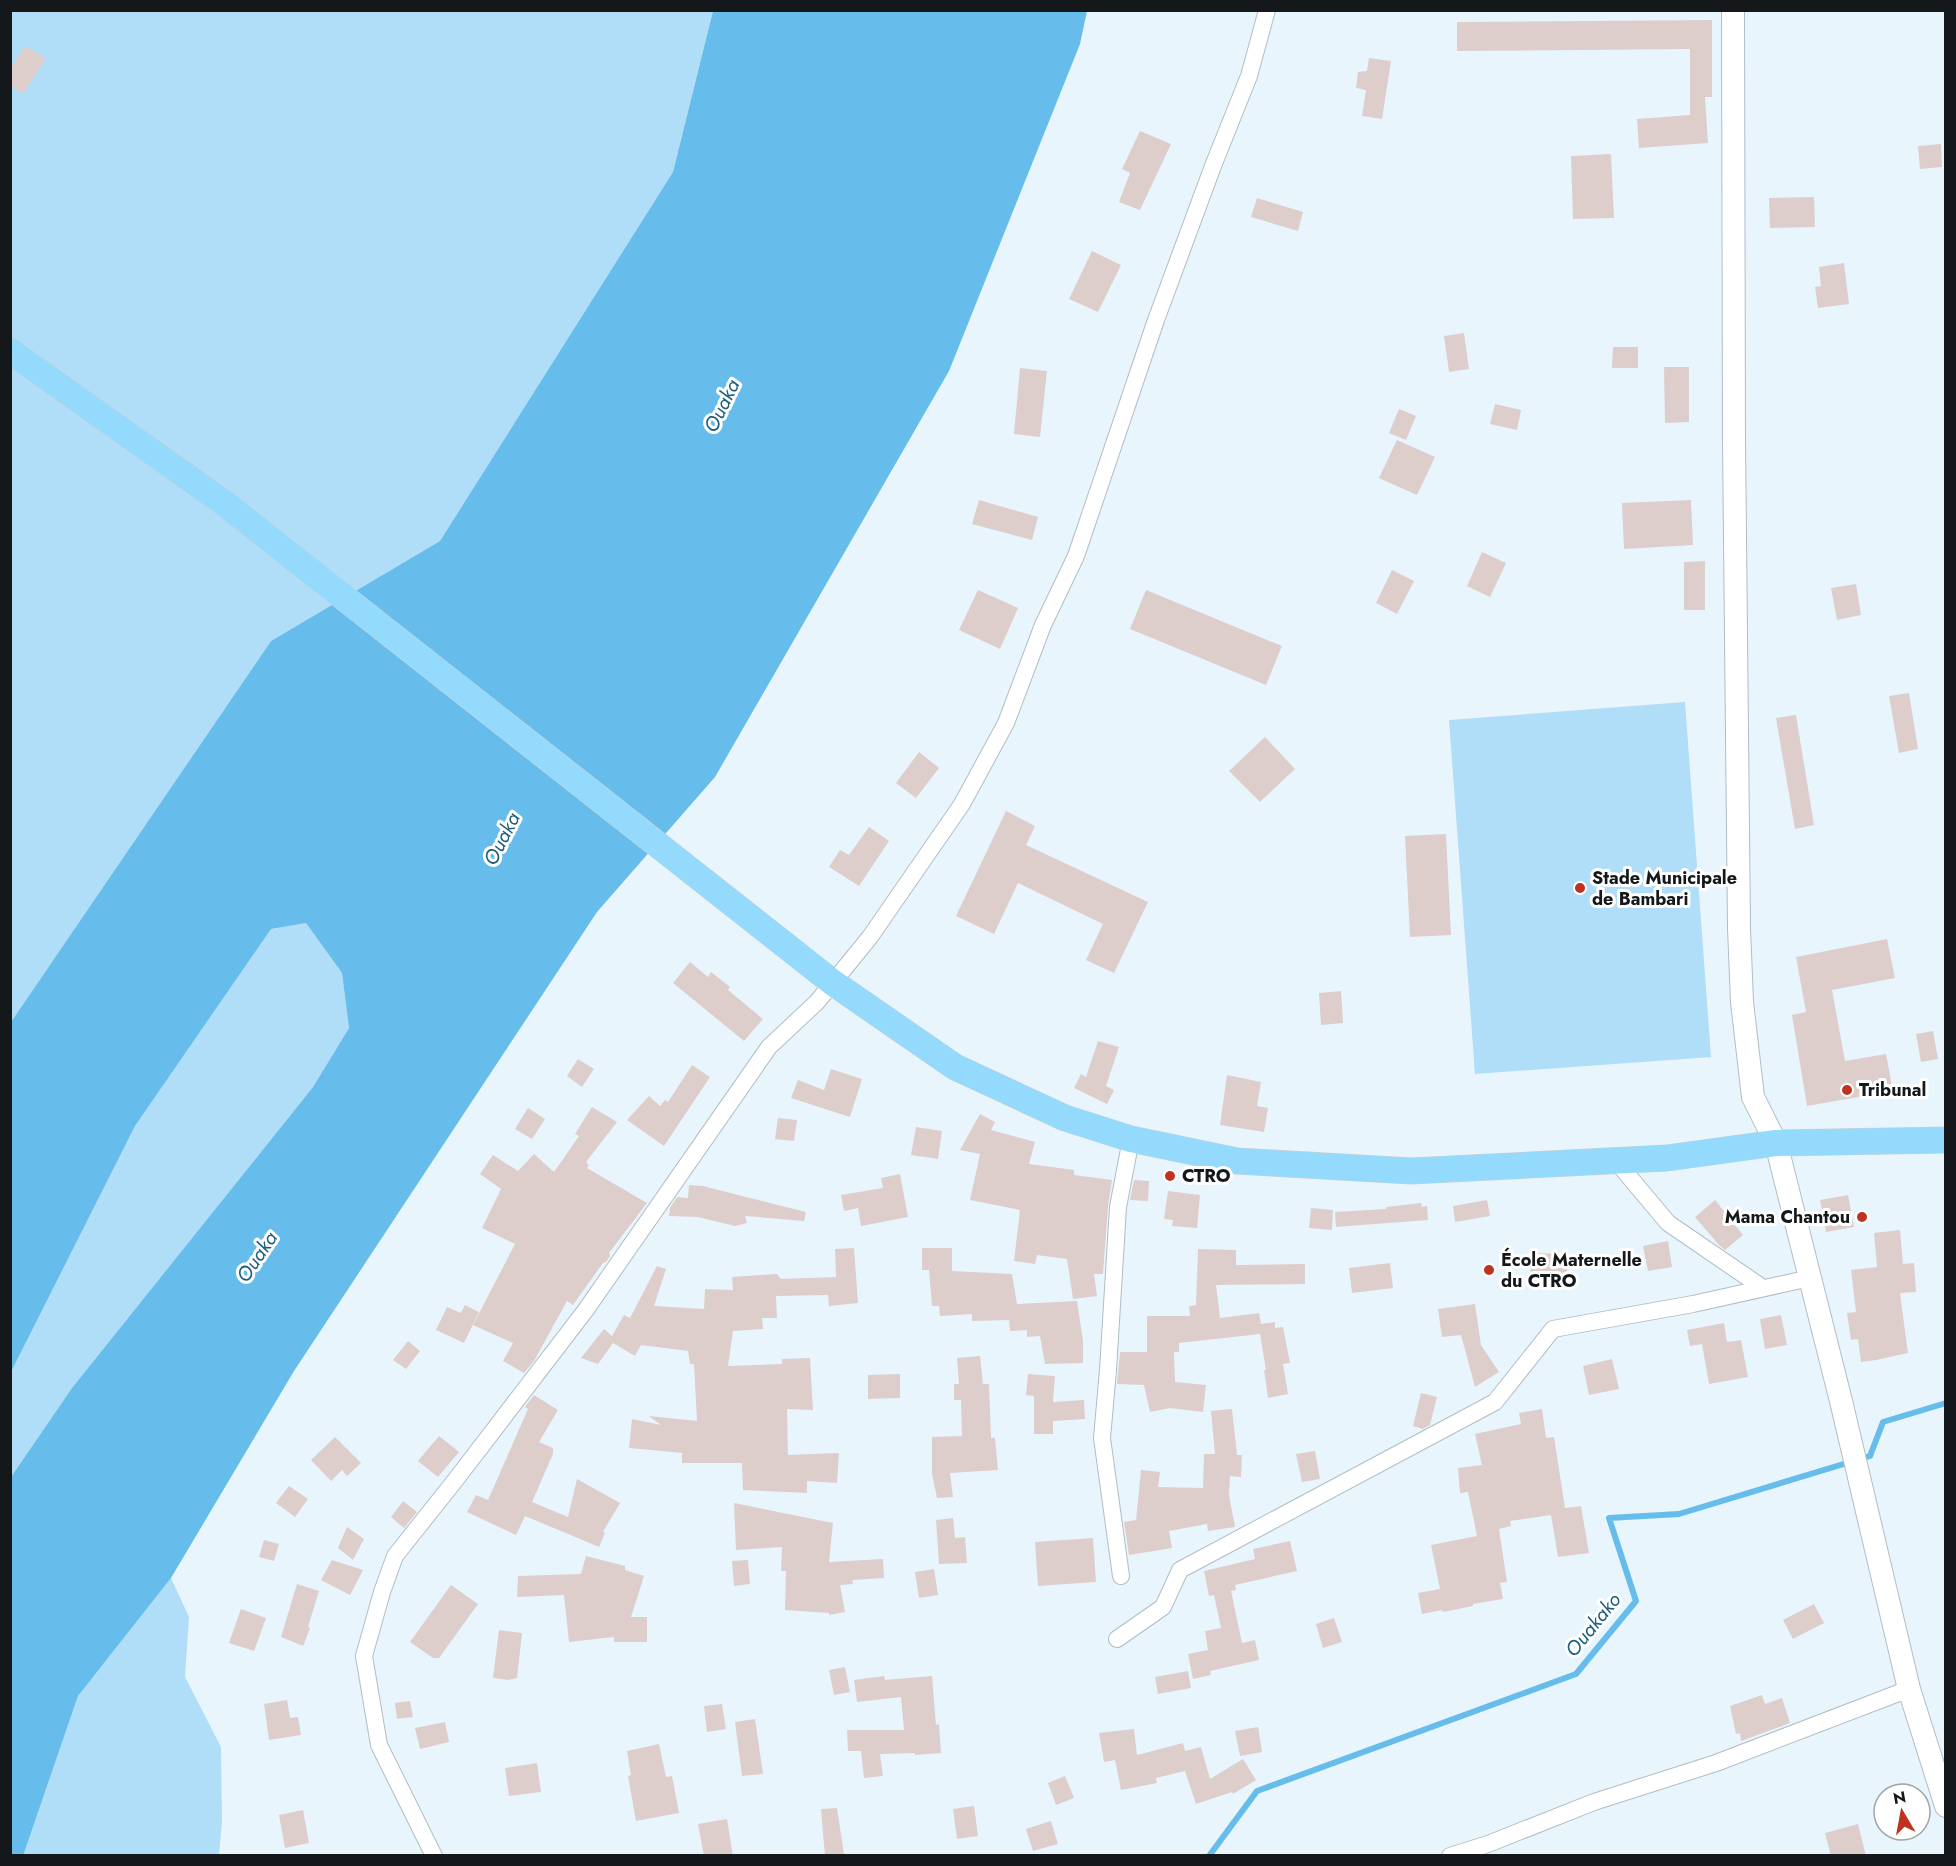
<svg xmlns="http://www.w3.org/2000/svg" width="1956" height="1866" font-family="Jost,sans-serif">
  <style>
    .green { fill: #b0ddf7 }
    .water { fill: #66bceb }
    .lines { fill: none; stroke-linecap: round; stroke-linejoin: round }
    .stream { stroke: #66bceb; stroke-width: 6 }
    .building { fill: #ddcecc }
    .street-casing { stroke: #b1bdc4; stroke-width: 18 }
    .secondary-casing { stroke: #b1bdc4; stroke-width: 24 }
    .primary-casing { stroke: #d0d1d1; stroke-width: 27 }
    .street { stroke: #fff; stroke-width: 16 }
    .secondary { stroke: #fff; stroke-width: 22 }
    .primary { stroke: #94dafd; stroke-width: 26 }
    .poi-dot { fill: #bf3220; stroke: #fff; stroke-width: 2 }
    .labels { text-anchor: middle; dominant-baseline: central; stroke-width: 6; stroke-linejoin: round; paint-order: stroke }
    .poi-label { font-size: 18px; font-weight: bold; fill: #14181b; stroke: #fff; text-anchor: start }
    .water-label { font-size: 20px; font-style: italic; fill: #1d5e7e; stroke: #fff }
  </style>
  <rect width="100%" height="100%" fill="#e9f5fd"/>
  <g class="green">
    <path d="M11,11H713L673,172L440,541L271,641L11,1022Z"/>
    <path d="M1685,702L1711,1057L1475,1074L1449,720Z"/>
    <path d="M306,923L342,973L349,1028L313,1087L72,1388L11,1477V1372L135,1126L271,929Z"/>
    <path d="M171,1578L189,1617L185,1677L221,1747L222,1821L219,1855L23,1856L78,1696Z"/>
  </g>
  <path class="water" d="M713,11H1087L1080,44L949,371L715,777L597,912L294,1371L171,1578L78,1696L23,1856L10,1855L11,1477L72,1388L313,1087L349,1028L342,973L306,923L271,929L135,1126L11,1372V1022L271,641L440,541L673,172Z"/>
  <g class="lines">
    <path class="stream" d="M1209,1856L1257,1791L1576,1674L1636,1601L1609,1518L1679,1514L1870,1456L1883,1422L1946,1403"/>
  </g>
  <g class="building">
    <path d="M1712,20V97H1705L1708,143L1639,148L1637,119L1690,115V49L1457,51V22Z"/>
    <path d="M25,46L46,58L23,94L10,86V69Z"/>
    <path d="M1369,58L1391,61L1382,119L1362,116L1366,90L1356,88L1358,72L1367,71Z"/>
    <path d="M1140,131L1171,144L1140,210L1119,202L1130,173L1122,169Z"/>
    <path d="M1941,144L1942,167L1920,169L1918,146Z"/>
    <path d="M1611,154L1614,218L1573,219L1571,156Z"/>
    <path d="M1814,197L1815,227L1770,228L1769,198Z"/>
    <path d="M1257,198L1303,212L1298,231L1251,217Z"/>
    <path d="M1092,251L1121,265L1098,312L1069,299Z"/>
    <path d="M1844,263L1849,304L1818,308L1815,287L1821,286L1819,267Z"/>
    <path d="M1464,333L1469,369L1449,372L1444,336Z"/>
    <path d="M1613,347H1638V368H1612Z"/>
    <path d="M1664,367H1689V422L1665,423Z"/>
    <path d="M1020,368L1047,371L1040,437L1014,434Z"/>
    <path d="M1495,404L1521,410L1517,430L1490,424Z"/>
    <path d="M1399,409L1416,416L1406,440L1389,433Z"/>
    <path d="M1397,440L1435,457L1417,495L1379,478Z"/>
    <path d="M979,500L1038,517L1032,540L972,524Z"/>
    <path d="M1691,500L1693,545L1624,549L1622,503Z"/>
    <path d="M1482,552L1506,563L1490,597L1467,586Z"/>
    <path d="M1705,561V610H1684V562Z"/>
    <path d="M1392,570L1414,581L1397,614L1376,603Z"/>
    <path d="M1856,584L1861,615L1837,620L1831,588Z"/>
    <path d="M978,590L1018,608L1000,649L959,630Z"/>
    <path d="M1146,590L1282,646L1266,685L1130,629Z"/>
    <path d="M1909,693L1918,749L1899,753L1889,696Z"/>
    <path d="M1796,715L1814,825L1795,829L1776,718Z"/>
    <path d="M1265,737L1295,769L1260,802L1229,771Z"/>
    <path d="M919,752L939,768L916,798L896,783Z"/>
    <path d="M1006,811L1035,826L1026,845L1148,902L1114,973L1086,960L1103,924L1018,883L994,934L956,916Z"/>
    <path d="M869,827L889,841L859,886L829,867L840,850L849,855Z"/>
    <path d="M1446,834L1451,935L1410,937L1405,836Z"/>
    <path d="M1887,939L1895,978L1832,990L1845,1061L1886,1054L1893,1091L1807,1106L1792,1015L1806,1012L1796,957Z"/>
    <path d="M690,962L708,977L711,972L730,987L728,990L763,1019L744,1041L673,983Z"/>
    <path d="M1341,991L1343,1023L1321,1025L1319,993Z"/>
    <path d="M1933,1031L1938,1059L1921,1062L1916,1034Z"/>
    <path d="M1098,1041L1119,1047L1106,1086L1114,1090L1107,1104L1074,1088L1081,1074L1086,1077Z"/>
    <path d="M578,1059L594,1069L582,1087L567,1076Z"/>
    <path d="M692,1065L710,1077L664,1146L627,1120L649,1096L660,1106L665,1100L668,1102Z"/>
    <path d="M831,1069L862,1079L850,1117L791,1098L798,1080L824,1090Z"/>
    <path d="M1227,1075L1261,1082L1257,1106L1268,1108L1264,1132L1220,1125Z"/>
    <path d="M592,1107L617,1122L586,1162L589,1165L587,1168L647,1203L609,1253L610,1256L606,1262L603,1263L573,1305L567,1301L534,1361L524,1373L503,1361L513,1343L473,1325L515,1244L482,1228L501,1189L480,1174L493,1155L518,1171L534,1154L554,1172L579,1136L575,1134Z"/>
    <path d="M528,1108L545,1119L532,1139L515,1129Z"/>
    <path d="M980,1114L995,1122L991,1130L1035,1142L1029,1164L1074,1170V1175L1112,1180L1108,1206L1103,1274H1094L1097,1296L1073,1299L1067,1259L1037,1255L1035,1264L1014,1261L1020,1210L970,1200L980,1154L960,1150Z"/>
    <path d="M778,1118L797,1120L794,1141L775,1139Z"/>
    <path d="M916,1127L942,1131L938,1159L911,1155Z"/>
    <path d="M900,1174L908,1217L861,1226L858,1208L844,1211L841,1195L883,1188L881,1178Z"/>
    <path d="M1134,1180L1149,1181L1148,1201L1130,1200Z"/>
    <path d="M689,1185L703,1186L806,1212L804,1221L745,1216L747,1223L735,1226L698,1217L669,1216L670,1208L677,1197L688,1198Z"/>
    <path d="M1168,1191L1200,1195L1197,1228L1172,1226L1173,1220L1164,1219Z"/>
    <path d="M1848,1195L1854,1227L1826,1232L1820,1200Z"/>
    <path d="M1487,1200L1490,1216L1455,1222L1453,1206Z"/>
    <path d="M1715,1200L1743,1235L1725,1250L1719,1245L1695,1217Z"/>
    <path d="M1421,1203L1422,1207L1427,1206L1428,1220L1336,1227L1335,1212L1386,1209V1207Z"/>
    <path d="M1311,1208L1333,1210L1332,1230L1309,1228Z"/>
    <path d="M1900,1230L1903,1264L1914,1263L1916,1292L1900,1293L1908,1353L1876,1360L1861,1362L1858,1339L1851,1340L1847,1313L1856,1312L1851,1270L1877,1267L1874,1233Z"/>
    <path d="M1668,1241L1672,1267L1648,1271L1643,1246Z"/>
    <path d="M854,1248L858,1303L829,1306L828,1295L776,1296L777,1318H762L763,1329L733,1331L728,1366L782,1364V1359L810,1358L813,1410L787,1409L788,1455L839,1453L837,1483L807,1481V1493L743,1490L742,1463H682V1453L629,1448L632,1419L661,1425L649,1416L697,1421L694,1364H690L688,1351L641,1345L635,1356L613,1343L598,1364L581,1358L604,1329L612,1336L624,1315L630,1318L657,1266L666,1269L654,1306L704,1309L705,1289L733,1290L732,1277L777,1274L781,1279L836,1277L835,1249Z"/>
    <path d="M922,1248H952V1271L1012,1274L1017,1304L1077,1301L1083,1341V1363L1045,1364L1040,1336L1027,1337V1330L1010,1331L1009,1320L972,1321V1314L940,1316L939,1306H932L929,1270H922Z"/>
    <path d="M1198,1249L1236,1250V1265L1305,1264V1284L1216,1285L1220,1318L1259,1313L1261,1324L1275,1322V1328L1283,1327L1290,1363L1283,1364L1288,1394L1268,1398L1264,1370H1266L1260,1334L1179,1343V1352H1174L1175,1382L1206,1385L1203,1412L1170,1408L1150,1412L1144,1385L1117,1384L1120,1352H1147V1316H1190L1189,1306L1196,1305Z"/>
    <path d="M1531,1253L1568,1254L1566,1286L1530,1284Z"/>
    <path d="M1390,1263L1393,1288L1352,1293L1349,1268Z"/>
    <path d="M1475,1304L1481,1345L1499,1372L1475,1387L1461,1335L1442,1337L1438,1309Z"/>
    <path d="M465,1305L479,1312L464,1343L436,1330L447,1307L461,1313Z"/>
    <path d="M1781,1315L1787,1345L1765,1349L1760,1319Z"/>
    <path d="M1724,1323L1727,1342L1741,1340L1748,1377L1709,1384L1702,1344L1690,1346L1687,1330Z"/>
    <path d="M408,1341L420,1351L406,1369L393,1360Z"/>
    <path d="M980,1356L983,1384H989L991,1438H995L998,1470L950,1473L953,1497L937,1498L932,1474V1437L962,1436L961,1400H954V1384H959L957,1358Z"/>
    <path d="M1612,1359L1619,1389L1589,1395L1583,1366Z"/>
    <path d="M900,1374V1398L868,1399V1375Z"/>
    <path d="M1028,1374L1055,1376L1053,1402L1084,1400L1085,1419L1053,1421V1434H1034V1396L1026,1395Z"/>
    <path d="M1421,1393L1437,1397L1430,1425L1423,1429L1413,1426Z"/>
    <path d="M534,1395L558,1410L539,1442L553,1448V1454L532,1502L568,1517L577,1479L620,1503L603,1532L605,1533L599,1547L525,1516L516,1535L467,1512L476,1495L488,1500L528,1409L525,1407Z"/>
    <path d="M1232,1409L1237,1455H1242L1241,1477L1230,1476L1229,1495L1235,1527L1208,1531L1207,1524L1169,1531L1172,1548L1129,1555L1124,1522L1136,1520L1141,1470L1160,1472L1158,1487L1203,1488L1204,1454H1215L1211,1411Z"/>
    <path d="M1542,1409L1546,1438L1554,1437L1565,1508L1581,1506L1589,1553L1558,1557L1551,1515L1510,1521L1511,1526L1499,1529L1507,1582L1500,1583L1503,1599L1473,1604V1606L1443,1612L1442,1610L1422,1614L1418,1593L1440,1589L1431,1545L1477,1536L1468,1492L1460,1493L1458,1468L1482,1465L1475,1434L1521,1424L1519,1413Z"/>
    <path d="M439,1436L459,1452L438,1477L418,1461Z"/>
    <path d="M335,1437L361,1463L347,1476L342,1470L331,1481L311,1460Z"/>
    <path d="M1315,1451L1320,1479L1302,1482L1296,1454Z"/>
    <path d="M289,1486L308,1499L295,1517L276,1503Z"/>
    <path d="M403,1501L417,1512L404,1528L391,1517Z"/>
    <path d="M734,1503L833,1523L829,1562L883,1559L884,1578L852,1580L853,1584L840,1585L845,1612L829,1615V1613L785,1610L786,1571H781L782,1547L736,1550Z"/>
    <path d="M953,1518L955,1538L965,1537L967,1563L939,1564L936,1520Z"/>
    <path d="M347,1527L364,1539L353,1560L338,1548Z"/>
    <path d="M1093,1538L1096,1582L1038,1586L1035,1542Z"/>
    <path d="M264,1540L279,1544L274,1561L259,1557Z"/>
    <path d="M1290,1541L1297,1571L1235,1585L1236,1590L1231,1591L1242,1643L1255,1640L1259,1660L1210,1671L1211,1675L1193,1679L1188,1654L1208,1650L1205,1631L1221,1628L1214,1595L1209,1596L1204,1571L1255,1559L1253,1549Z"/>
    <path d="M586,1556L625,1566V1570L644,1576L631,1617H647V1642H614V1637L569,1642L564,1595L517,1597L518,1576L581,1574Z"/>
    <path d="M332,1560L363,1570L350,1595L321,1580Z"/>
    <path d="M748,1560L750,1584L734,1586L732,1561Z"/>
    <path d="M934,1569L938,1595L919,1598L915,1572Z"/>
    <path d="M297,1584L319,1591L308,1627L310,1628L303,1646L281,1637Z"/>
    <path d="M451,1585L478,1604L439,1658H433L410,1642Z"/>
    <path d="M1814,1604L1824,1623L1793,1639L1783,1620Z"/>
    <path d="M241,1609L266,1618L254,1651L229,1643Z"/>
    <path d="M1334,1618L1342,1642L1323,1648L1316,1624Z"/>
    <path d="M499,1630L522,1633L517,1678L508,1680L493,1678Z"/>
    <path d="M845,1667L850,1692L834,1695L829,1670Z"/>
    <path d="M1188,1671L1191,1688L1158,1694L1155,1677Z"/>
    <path d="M884,1676L885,1680L932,1676L936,1725L939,1724L941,1753L915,1755V1753L880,1754L883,1776L864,1778L861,1751H848L847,1730H904L901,1697L857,1702L854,1680Z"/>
    <path d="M1762,1695L1765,1704L1782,1698L1790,1723L1741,1741L1740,1733L1736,1734L1730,1706Z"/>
    <path d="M287,1700L290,1718L298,1717L301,1735L269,1740L264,1704Z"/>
    <path d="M410,1701L413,1717L397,1719L395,1703Z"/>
    <path d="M722,1704L726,1729L707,1732L704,1706Z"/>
    <path d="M755,1719L763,1774L742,1776L735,1722Z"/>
    <path d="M445,1722L449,1742L420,1749L415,1728Z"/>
    <path d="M1258,1727L1262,1752L1240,1756L1235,1731Z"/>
    <path d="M1134,1729L1137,1755L1183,1743L1185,1751L1201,1747L1210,1779L1243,1759L1256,1780L1233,1794L1232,1792L1196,1804L1185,1771L1156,1778L1157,1783L1121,1790L1115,1760L1104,1762L1099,1733Z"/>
    <path d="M659,1744L666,1777L672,1776L679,1813L636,1821L628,1776L631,1775L627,1751Z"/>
    <path d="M537,1763L541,1792L509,1796L505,1768Z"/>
    <path d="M1065,1776L1074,1798L1056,1805L1048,1783Z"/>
    <path d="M974,1806L978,1836L957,1839L953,1809Z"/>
    <path d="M837,1808L844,1854L825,1856L821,1809Z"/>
    <path d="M303,1810L309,1843L285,1848L279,1815Z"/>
    <path d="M727,1819L733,1856H704L698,1824Z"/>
    <path d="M1051,1821L1058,1844L1033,1851L1026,1829Z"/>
    <path d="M1858,1824L1866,1856H1831L1825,1833Z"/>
  </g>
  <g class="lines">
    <g class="street-casing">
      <g id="street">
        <path d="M1616,1161L1668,1223L1763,1288"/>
        <path d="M1121,1576L1102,1438L1108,1370L1118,1207L1131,1139"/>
        <path d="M1117,1639L1163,1607L1180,1570L1495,1402L1553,1329L1693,1304L1810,1278"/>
        <path d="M434,1856L379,1745L364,1656L382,1592L395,1556L457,1478L585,1311L769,1047L817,1002L870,937L962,804L1006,723L1043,625L1076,556L1156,320L1213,166L1249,76L1267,10"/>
        <path d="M1450,1856L1488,1844L1594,1802L1716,1763L1909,1689"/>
      </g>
    </g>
    <g class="secondary-casing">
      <path id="secondary" d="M1733,10L1734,440L1739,928L1742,1002L1753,1097L1776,1143L1841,1401L1909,1689L1946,1806"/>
    </g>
    <g class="primary-casing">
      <path id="primary" d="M10,351L224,503L832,982L955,1067L1065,1118L1131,1139L1237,1161L1411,1171L1667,1158L1776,1143L1946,1140"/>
    </g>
    <use href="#street" class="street"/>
    <use href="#secondary" class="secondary"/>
    <use href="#primary" class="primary"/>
  </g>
  <g class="poi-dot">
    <circle cx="1580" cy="888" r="6"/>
    <circle cx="1847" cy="1090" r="6"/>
    <circle cx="1170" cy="1176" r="6"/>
    <circle cx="1862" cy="1217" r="6"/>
    <circle cx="1489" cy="1270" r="6"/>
  </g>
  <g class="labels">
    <g class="poi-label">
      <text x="1592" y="878">Stade Municipale<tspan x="1592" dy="21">de Bambari</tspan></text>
      <text x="1859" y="1090">Tribunal</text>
      <text x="1182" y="1176">CTRO</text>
      <text x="1850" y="1217" text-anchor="end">Mama Chantou</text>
      <text x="1501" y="1260">École Maternelle<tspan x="1501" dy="21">du CTRO</tspan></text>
    </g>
    <g class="water-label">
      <text transform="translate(722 406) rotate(-64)">Ouaka</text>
      <text transform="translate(502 839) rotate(-63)">Ouaka</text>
      <text transform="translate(257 1257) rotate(-56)">Ouaka</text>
      <text transform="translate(1593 1625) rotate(-51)">Ouakako</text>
    </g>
  </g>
  <rect width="1956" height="1866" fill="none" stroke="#14181b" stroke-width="24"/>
  <g transform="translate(1902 1812) rotate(350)"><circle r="28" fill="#ffffff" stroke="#a1a3a4" stroke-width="1.5"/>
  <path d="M0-4.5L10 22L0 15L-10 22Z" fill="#bf3220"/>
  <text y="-9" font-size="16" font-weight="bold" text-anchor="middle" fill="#14181b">N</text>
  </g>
</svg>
